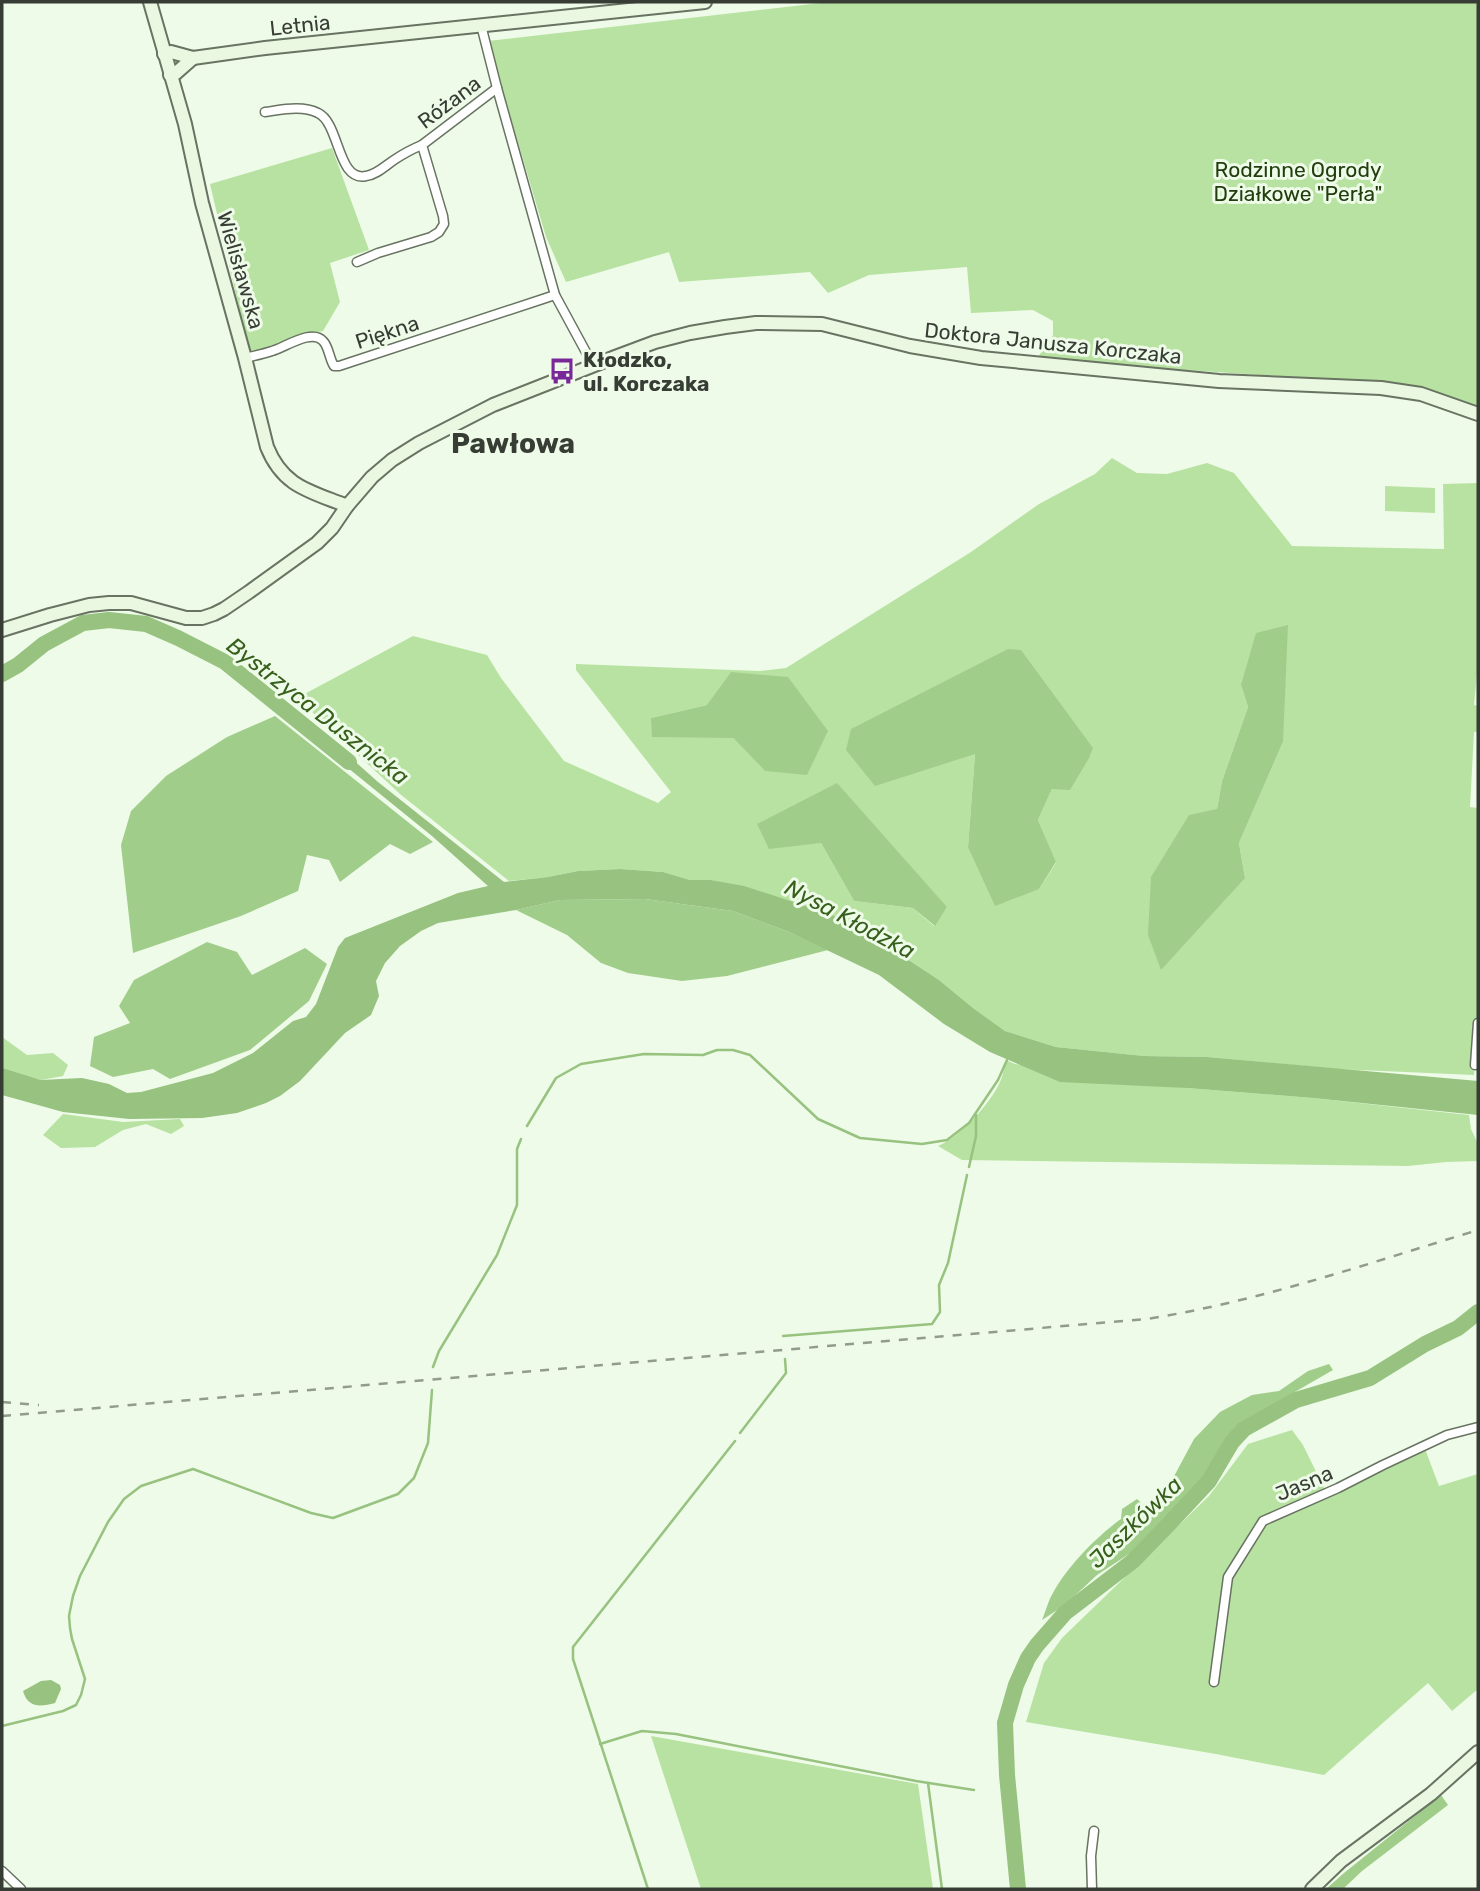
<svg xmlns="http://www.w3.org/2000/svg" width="1480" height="1891" font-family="Rubik,sans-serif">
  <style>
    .green { fill: #b8e2a1; fill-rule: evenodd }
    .forest { fill: #a1cd8a }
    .water { fill: #97c27f }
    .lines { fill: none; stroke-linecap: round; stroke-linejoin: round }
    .stream { stroke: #97c27f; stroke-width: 2.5 }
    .river { stroke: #97c27f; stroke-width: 16 }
    .street-casing { stroke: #687362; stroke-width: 11 }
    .secondary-casing { stroke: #687362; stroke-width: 16 }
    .street { stroke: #fff; stroke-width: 8 }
    .secondary { stroke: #eaf8e2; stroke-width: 12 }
    .rail { stroke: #929b8e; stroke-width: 2.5; stroke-dasharray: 9 9; stroke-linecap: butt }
    .labels { text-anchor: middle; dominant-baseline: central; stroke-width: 6; stroke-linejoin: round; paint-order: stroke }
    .street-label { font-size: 21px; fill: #373c35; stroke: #eefbe8 }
    .park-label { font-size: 21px; fill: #223e0f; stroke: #eefbe8 }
    .poi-label { font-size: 21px; font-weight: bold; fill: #373c35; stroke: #eefbe8; text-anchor: start }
    .water-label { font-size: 23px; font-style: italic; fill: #38601d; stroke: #eefbe8 }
    .district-label { font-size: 28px; font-weight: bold; fill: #373c35; stroke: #eefbe8 }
  </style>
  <rect width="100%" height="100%" fill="#eefbe8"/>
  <g class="green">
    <path d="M829,2H1478V409L1428,389L1382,383L1036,360L1053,335V321L1033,310L971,313L967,267L869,275L828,293L810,272L679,282L669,252L566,282L546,237L488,41Z"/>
    <path d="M332,148L369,250L330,263L340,302L323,331L293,337L250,354L210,184Z"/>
    <path d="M1112,458L1137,473L1167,474L1207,463L1234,473L1292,546L1444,549L1443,484L1478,483V664L1474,705L1478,706V732H1474L1470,807L1478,808V1008L1474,1075L1337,1069L1207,1057L1144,1056L1056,1047L1005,1031L973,1008L939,980L869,934L809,907L744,887L711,880H690L663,872L620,869L578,871L548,877L509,881L400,794L297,698L413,636L487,655L501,678L564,761L658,803L671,792L576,670V664L760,671L786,668L971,552L1039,504L1095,474ZM1241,685L1283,742L1239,843L1245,878L1217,809L1222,781L1248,707ZM707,705L765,771L733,738L651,718ZM975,754L1052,789L1038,820L1056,863L1039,889L968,847ZM821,843L947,907L934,926L913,908L854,901Z"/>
    <path d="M1385,486L1435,488V513L1385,511Z"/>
    <path d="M2,1037L27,1055L53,1053L68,1065L63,1076L41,1080L2,1069Z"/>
    <path d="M1006,1060L1015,1064L1187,1088L1313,1098L1469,1115L1471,1129L1478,1144V1161L1446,1162L1408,1166L962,1160L938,1146C960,1137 990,1104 1000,1082C1003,1076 1004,1067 1006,1060Z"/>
    <path d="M63,1114L123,1122L180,1119L184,1126L171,1134L146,1124L123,1130L95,1147L61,1148L43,1135Z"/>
    <path d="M1292,1430L1303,1445L1328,1496L1425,1449L1439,1486L1478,1474V1689L1452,1711L1428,1683L1324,1775L1216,1754L1026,1722L1044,1663L1062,1638L1209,1496L1248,1444Z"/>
    <path d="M651,1736L918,1784L933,1889H701Z"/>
  </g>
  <g class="forest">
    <path d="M1288,625L1283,742L1239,843L1245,878L1161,970L1148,935L1151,877L1189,815L1217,809L1222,781L1248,707L1241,685L1256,633Z"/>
    <path d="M1008,649L1021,650L1093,748L1089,758L1070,790L1052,789L1038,820L1056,862L1039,889L995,906L968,847L975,754L875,786L846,750L851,729Z"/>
    <path d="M731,672L788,677L828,731L807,775L765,771L733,738L652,737L651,718L707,705Z"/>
    <path d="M275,716L433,842L410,854L390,844L340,882L329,860L307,855L298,891L241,916L133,953L121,845L131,811L166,776L227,737Z"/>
    <path d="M837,783L947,907L935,926L913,908L854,901L821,843L769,849L757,824Z"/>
    <path d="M645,899L733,911L789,932L828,950L727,976L682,981L628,973L601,963L567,935L516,910L560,900Z"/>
    <path d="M207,942L237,952L252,975L305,948L327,964L309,1001L250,1050L170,1079L153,1069L113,1077L90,1066L94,1037L130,1023L119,1006L134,980Z"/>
    <path d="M1329,1364L1333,1370L1253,1416L1235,1429L1202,1478L1178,1508L1132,1552L1097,1575L1065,1605L1042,1620C1046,1611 1048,1601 1053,1593C1067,1567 1097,1536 1121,1519L1122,1509L1137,1499L1155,1515L1169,1500L1172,1480L1194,1439L1220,1412L1252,1395L1279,1391L1308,1371Z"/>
    <path d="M1441,1795L1448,1805L1362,1871L1343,1889H1326L1344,1873Z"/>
  </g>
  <g class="water">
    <path d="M341,749L378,782L504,882L548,877L578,871L620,869L663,872L690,880H711L744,886L809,907L845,920L869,934L939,980L973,1008L1005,1031L1056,1047L1144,1056L1207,1057L1478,1081V1115L1313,1098L1187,1088L1060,1082L990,1052L944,1024L879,975L789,932L733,911L645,899L560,900L516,910L438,923L421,931L400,946L385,963L376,981L379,996L371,1015L345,1033L300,1081L280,1096L266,1103L237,1113L202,1118L129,1119L63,1112L2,1095V1068L41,1080L82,1078L109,1084L127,1093L141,1092L213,1073L253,1053L293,1021L306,1017L316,1004L338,947L345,938L458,893L488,886L432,836L327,751Z"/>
    <path d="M51,1680L60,1685L61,1689L55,1703C40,1707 28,1708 23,1691L41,1681Z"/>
  </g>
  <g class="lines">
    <g class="stream">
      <path d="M527,1126L556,1078L581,1064L644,1054L703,1055L717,1050H733L750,1055L818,1119L860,1138L922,1144L947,1140L969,1123L998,1080L1007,1060"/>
      <path d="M969,1167L976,1136V1115"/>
      <path d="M783,1336L932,1324L940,1312L939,1285L948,1263L967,1175"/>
      <path d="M433,1367L439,1351L497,1255L517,1205V1149L521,1139"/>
      <path d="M740,1433L786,1373L785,1359"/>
      <path d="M2,1726L63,1711L76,1705L81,1695L85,1679L72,1639L70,1628L69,1616L73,1596L80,1576L108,1522L124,1499L141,1486L193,1469L311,1513L333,1518L398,1494L414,1478L428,1443L432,1390"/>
      <path d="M600,1744L642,1731L676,1734L916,1781L974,1790"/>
      <path d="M928,1783L942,1889"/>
      <path d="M648,1889L573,1659V1647L735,1441"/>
    </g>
    <g class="river">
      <path d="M2,674L18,665L44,644L83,623L109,620L146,624L178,638L225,662L349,762"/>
      <path d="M1018,1889L1007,1775L1005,1723L1016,1685L1028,1658L1037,1645L1065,1613L1133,1561L1169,1524L1209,1481L1232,1442L1244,1429L1296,1400L1370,1378L1425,1344L1458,1328L1478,1312"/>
    </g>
    <g class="street-casing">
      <g id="street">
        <path d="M481,25L497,88L555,295L593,365"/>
        <path d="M265,112C281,110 302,105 318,113C340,123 337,182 366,176C376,175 385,166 394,160C403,154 412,149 422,145"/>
        <path d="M357,262L378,253L431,237L439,232L444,224L443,216L422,145L497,88"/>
        <path d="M245,358C254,356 263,354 272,351C284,348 312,328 323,341C329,347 329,358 334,366H339L555,295"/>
        <path d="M1475,1065L1478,1023"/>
        <path d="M1214,1682L1228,1577L1263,1521L1338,1488L1383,1465L1447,1435L1478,1427"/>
        <path d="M2,1871L21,1889"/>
        <path d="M1092,1889L1091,1856L1094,1831"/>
      </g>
    </g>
    <g class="secondary-casing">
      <g id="secondary">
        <path d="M150,2L185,124L202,203L245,358L267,447C283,487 310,491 347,506"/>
        <path d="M164,54L171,52L193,58L265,48L705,2"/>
        <path d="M170,75L176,73L193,58"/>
        <path d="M2,630L50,615L89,605L109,603H131L186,618H202L214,614L224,609L249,592L317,543L332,528L347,506L372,477L392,460L419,443L493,405L615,357L655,342L690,333L725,327L756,323L822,324L910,346L981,358L1219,381L1381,388L1421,394L1478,414"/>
        <path d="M1312,1889L1341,1861L1431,1794L1478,1752"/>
      </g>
    </g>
    <use href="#street" class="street"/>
    <use href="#secondary" class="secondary"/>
    <g class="rail">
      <path d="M2,1402L39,1405"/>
      <path d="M2,1416L1147,1319C1261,1301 1369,1263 1478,1230"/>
    </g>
  </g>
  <defs>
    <g id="bus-bare" transform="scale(2.1)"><path d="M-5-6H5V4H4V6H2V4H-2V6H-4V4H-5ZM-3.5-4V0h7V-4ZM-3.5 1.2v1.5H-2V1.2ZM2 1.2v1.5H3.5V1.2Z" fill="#792898" stroke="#eefbe8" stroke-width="2.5" paint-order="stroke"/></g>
  </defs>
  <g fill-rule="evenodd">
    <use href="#bus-bare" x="562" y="371"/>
  </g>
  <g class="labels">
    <g class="street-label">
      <text transform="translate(300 25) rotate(-6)">Letnia</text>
      <text transform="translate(449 102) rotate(-37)">Różana</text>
      <text transform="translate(241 270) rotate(74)">Wielisławska</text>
      <text transform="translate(387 332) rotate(-18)">Piękna</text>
      <text transform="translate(1053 343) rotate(6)">Doktora Janusza Korczaka</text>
      <text transform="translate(1304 1483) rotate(-23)">Jasna</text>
    </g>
    <g class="park-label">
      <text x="1298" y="169">Rodzinne Ogrody<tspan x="1298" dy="24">Działkowe "Perła"</tspan></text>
    </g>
    <g class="poi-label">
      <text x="583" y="359">Kłodzko,<tspan x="583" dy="24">ul. Korczaka</tspan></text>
    </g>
    <g class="water-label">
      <text transform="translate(318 711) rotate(38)">Bystrzyca Dusznicka</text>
      <text transform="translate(850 919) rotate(28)">Nysa Kłodzka</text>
      <text transform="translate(1135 1522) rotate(-44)">Jaszkówka</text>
    </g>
    <g class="district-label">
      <text x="513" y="443">Pawłowa</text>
    </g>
  </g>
  <rect width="1480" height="1891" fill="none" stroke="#373c35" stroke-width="7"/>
</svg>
